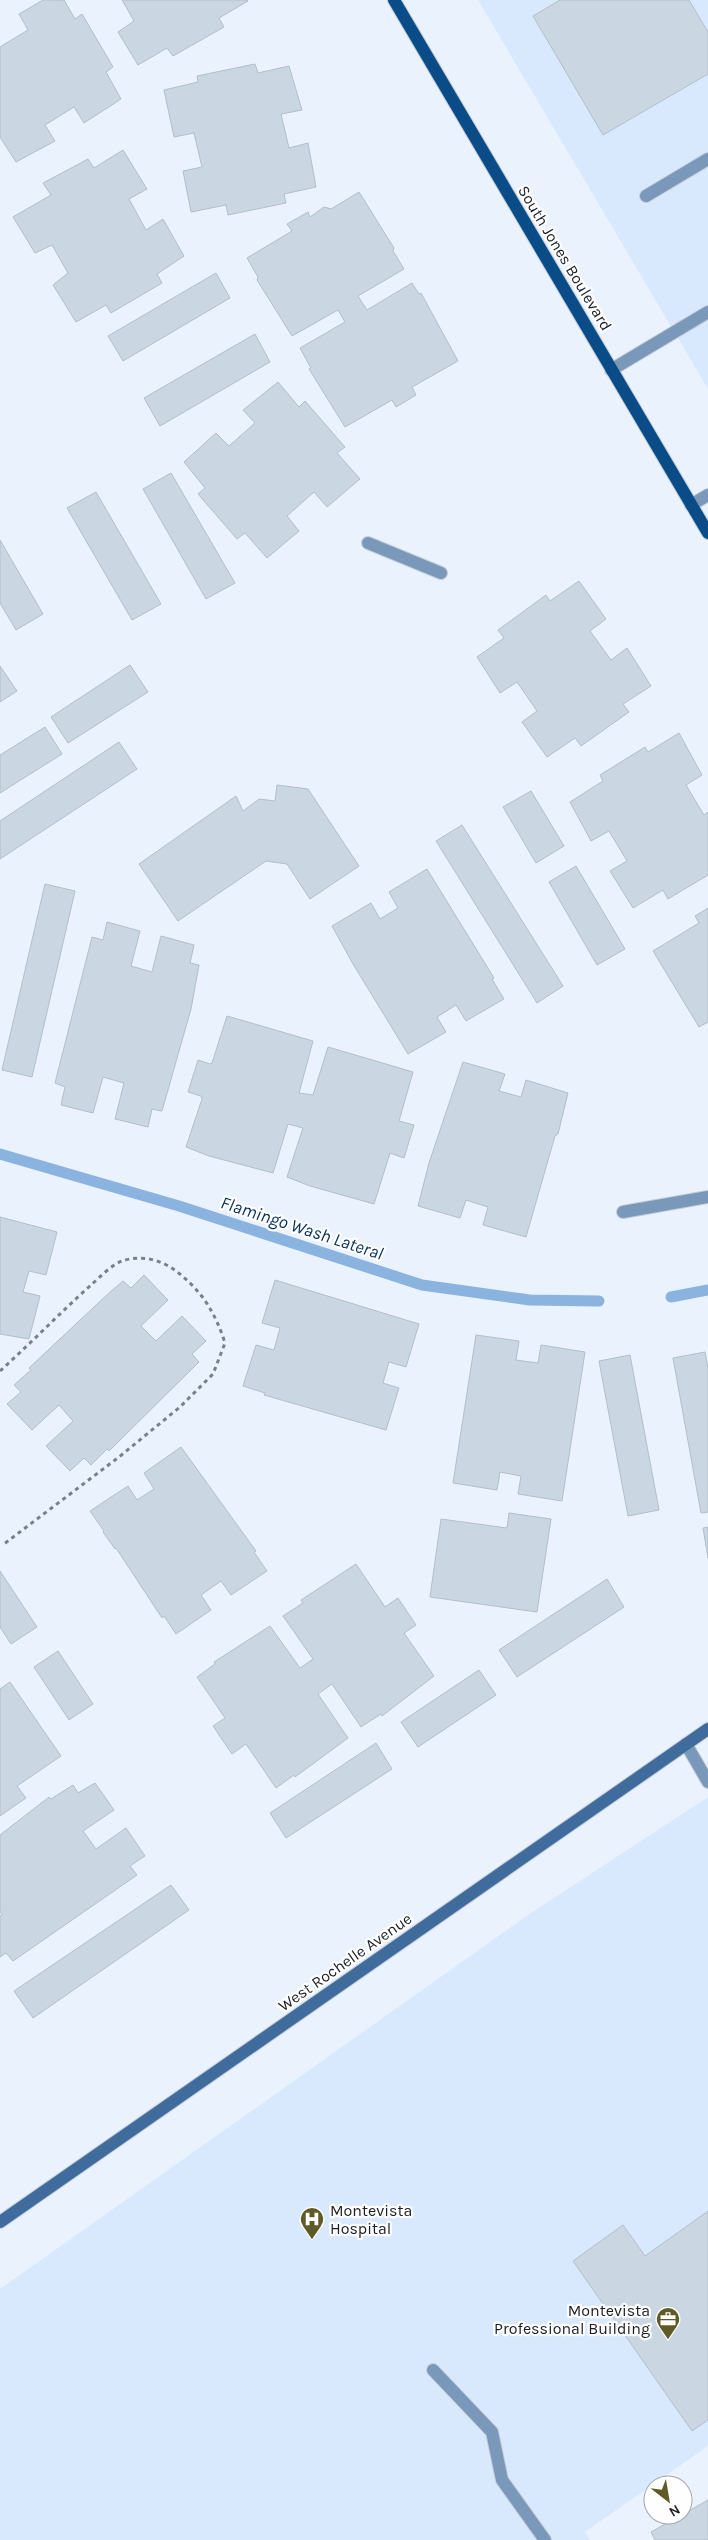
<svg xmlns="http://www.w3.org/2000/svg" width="708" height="2540" font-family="Karla,sans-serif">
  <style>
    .built { fill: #d9e9fd }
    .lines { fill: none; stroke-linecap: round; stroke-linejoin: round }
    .stream { stroke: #8bb3df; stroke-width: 11 }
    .building { fill: #cbd6e3; stroke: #b2beca }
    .lane-casing { stroke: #c4ccd6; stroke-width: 14 }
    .street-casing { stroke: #c4ccd6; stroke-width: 14 }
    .secondary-casing { stroke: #c4ccd6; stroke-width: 14 }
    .primary-casing { stroke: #c4ccd6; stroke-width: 14 }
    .path { stroke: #7a8088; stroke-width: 3; stroke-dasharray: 4 4; stroke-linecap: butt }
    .lane { stroke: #7998ba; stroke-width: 12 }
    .street { stroke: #7998ba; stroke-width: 12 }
    .secondary { stroke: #3f6c9d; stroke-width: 12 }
    .primary { stroke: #094c87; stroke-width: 12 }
    .labels { text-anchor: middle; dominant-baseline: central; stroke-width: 4.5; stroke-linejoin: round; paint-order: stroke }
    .street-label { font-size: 16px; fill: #1b1f24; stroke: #fefefe }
    .poi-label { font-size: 16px; fill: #1b1f24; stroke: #fefefe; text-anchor: start }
    .water-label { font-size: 18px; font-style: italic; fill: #06315a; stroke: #fefefe }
  </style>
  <rect width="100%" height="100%" fill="#e9f2fd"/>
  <g class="built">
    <path d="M478,0H708V389Z"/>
    <path d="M708,1797V2446L585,2532L590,2540H0V2289L531,1913Z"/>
  </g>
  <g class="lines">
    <g class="stream">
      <path d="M0,1154L179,1206L422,1285L530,1300L599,1301"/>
      <path d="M671,1297L708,1290"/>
    </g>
  </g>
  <g class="building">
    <path d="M43,0H64L75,19L82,14L113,67L106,72L121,99L84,123L74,107L45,125L55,141L16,162L0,137V47L28,30L19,14Z"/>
    <path d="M122,0H247L248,1L219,18L224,27L173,56L167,48L138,65L118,32L134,21Z"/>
    <path d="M560,0H689L708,32V74L603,135L533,16Z"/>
    <path d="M255,64L258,73L289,66L302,110L281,114L289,148L308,143L316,187L284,194L286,203L228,215L226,205L191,212L183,171L202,167L194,133L174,137L164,90L198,82L197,76Z"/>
    <path d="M123,150L147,189L129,199L146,230L163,219L184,256L157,274L162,283L111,313L106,305L76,322L53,285L68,273L52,245L35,253L13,217L51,195L43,183L88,159L94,168Z"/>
    <path d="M359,192L394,248L393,251L404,269L358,296L367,310L412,283L419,294L421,293L458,361L412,387L416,395L396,407L392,400L345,427L309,369L311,368L300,348L345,322L338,310L292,336L257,280L258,277L247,258L292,231L287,224L308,212L310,217L324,207L331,209Z"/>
    <path d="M216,273L230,298L123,361L108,336Z"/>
    <path d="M255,334L270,362L160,426L144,398Z"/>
    <path d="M278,382L299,407L305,401L345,447L337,453L360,479L327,507L314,492L287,516L299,531L267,558L245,533L237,539L198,494L205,488L184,462L216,433L229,446L255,423L243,410Z"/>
    <path d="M171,473L235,583L206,599L143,489Z"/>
    <path d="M96,492L161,604L132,620L67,508Z"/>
    <path d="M0,540L43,614L16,630L0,603Z"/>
    <path d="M579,581L606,619L590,631L611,660L627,648L651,686L623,704L629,712L581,746L575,738L547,757L522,722L537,711L517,682L500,693L477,657L504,638L498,630L546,595L550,601Z"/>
    <path d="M130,665L148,692L68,743L51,717Z"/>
    <path d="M0,666L17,691L0,702Z"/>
    <path d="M45,727L62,754L0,793V755Z"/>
    <path d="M679,733L702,775L686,785L704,815L708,812V875L668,899L663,890L633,908L610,871L627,861L609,831L591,841L570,802L603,781L600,775L645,747L648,752Z"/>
    <path d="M119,742L137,769L0,859V821Z"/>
    <path d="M277,785L308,789L359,866L310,899L287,864L266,861L178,921L139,864L236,796L243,811L259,799L275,801Z"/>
    <path d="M531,791L564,846L536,863L503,807Z"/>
    <path d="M462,825L563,986L537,1003L436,841Z"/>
    <path d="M576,866L625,949L597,965L549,882Z"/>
    <path d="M427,869L494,978L492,979L504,999L466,1021L456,1005L437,1017L446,1032L408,1054L353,964L332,926L371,903L380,919L398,908L389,892Z"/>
    <path d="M45,884L75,891L32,1077L2,1070Z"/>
    <path d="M708,908V1022L699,1027L653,951L699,923L695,916Z"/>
    <path d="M107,922L140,931L131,966L152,972L161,936L194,945L190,963L199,965L191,1009L162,1111L152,1109L148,1127L115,1119L124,1083L103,1077L93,1113L61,1105L65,1087L55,1083L92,937L103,940Z"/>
    <path d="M227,1016L313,1041L299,1093L313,1095L328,1047L413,1072L399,1121L414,1125L404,1158L390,1153L374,1204L310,1186L287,1177L303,1128L288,1124L273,1173L209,1156L186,1147L202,1099L201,1096L188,1092L198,1060L210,1064L212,1063Z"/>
    <path d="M463,1062L505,1074L499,1091L521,1097L526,1080L568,1093L558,1134L555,1136L526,1237L483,1225L488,1207L466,1200L460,1218L418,1206L429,1163Z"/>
    <path d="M0,1217L57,1232L46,1275L29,1271L23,1292L40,1296L29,1339L0,1334Z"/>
    <path d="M144,1275L168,1300L141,1326L156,1341L182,1316L206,1341L192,1354L199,1362L109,1451L107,1449L91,1465L84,1458L70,1471L46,1446L73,1421L59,1405L32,1430L7,1404L21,1392L14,1385L31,1370L29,1368L110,1292L123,1281L131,1288Z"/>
    <path d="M275,1280L419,1324L406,1367L389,1362L383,1383L399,1388L386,1430L264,1395L265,1393L243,1386L256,1345L274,1350L280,1328L262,1323Z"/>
    <path d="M476,1335L519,1341L516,1360L538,1363L541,1345L585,1352L562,1501L518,1494L521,1476L500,1472L497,1490L453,1483Z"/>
    <path d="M705,1352L708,1368V1512L701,1513L673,1358Z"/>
    <path d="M630,1355L659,1510L628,1516L599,1361Z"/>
    <path d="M181,1447L256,1551L254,1552L267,1571L231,1595L221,1581L201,1595L211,1610L176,1634L164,1616L162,1618L116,1548L115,1549L103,1532L104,1531L90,1511L128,1486L137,1500L154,1489L144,1473Z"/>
    <path d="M509,1513L551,1519L537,1612L430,1597L441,1519L507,1528Z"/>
    <path d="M708,1527V1558L703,1528Z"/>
    <path d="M356,1564L385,1607L398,1598L416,1625L404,1633L434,1676L382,1716L381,1714L361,1727L332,1684L318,1694L348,1738L295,1777L294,1775L276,1788L246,1744L232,1754L213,1726L225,1718L197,1677L215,1664L214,1662L270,1626L300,1668L313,1659L283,1616L303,1603L301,1600Z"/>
    <path d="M0,1571L37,1627L11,1644L0,1627Z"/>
    <path d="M607,1579L624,1607L517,1677L499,1650Z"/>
    <path d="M58,1651L93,1704L69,1720L34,1667Z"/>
    <path d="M479,1670L496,1695L418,1747L401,1722Z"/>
    <path d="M10,1682L61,1756L17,1786L26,1798L0,1816V1689Z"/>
    <path d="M376,1743L392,1769L286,1838L270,1813Z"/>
    <path d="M95,1783L114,1810L83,1831L96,1849L126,1828L145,1856L130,1866L137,1875L13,1961L6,1953L0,1957V1916L2,1915L0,1911V1835L49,1797L51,1799L73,1785L78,1793Z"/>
    <path d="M171,1885L189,1910L33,2018L14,1991Z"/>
    <path d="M708,2211V2420L692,2431L573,2261L623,2225L645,2256Z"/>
    <path d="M708,2500V2540H655L651,2532Z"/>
  </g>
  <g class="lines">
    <g class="lane-casing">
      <g id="lane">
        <path d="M646,196L708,159"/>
        <path d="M691,505L708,495"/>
        <path d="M368,543L441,573"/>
        <path d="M623,1212L708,1197"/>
        <path d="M686,1744L708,1782"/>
        <path d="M433,2370L492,2432L502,2480L545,2540"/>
      </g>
    </g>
    <g class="street-casing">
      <path id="street" d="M611,370L708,312"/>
    </g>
    <g class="secondary-casing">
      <path id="secondary" d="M0,2222L708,1729"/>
    </g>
    <g class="primary-casing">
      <path id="primary" d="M394,0L708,533"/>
    </g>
    <path class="path" d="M0,1371C31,1343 60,1313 91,1285C100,1277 113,1263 125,1260C146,1255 165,1261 181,1275C204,1294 216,1315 225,1343L213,1374L180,1407L119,1457L4,1544"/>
    <use href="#lane" class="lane"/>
    <use href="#street" class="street"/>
    <use href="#secondary" class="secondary"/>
    <use href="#primary" class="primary"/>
  </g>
  <defs>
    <g id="hospital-pin" transform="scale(1.25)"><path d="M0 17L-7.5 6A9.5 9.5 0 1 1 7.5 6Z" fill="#605a26" stroke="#fefefe"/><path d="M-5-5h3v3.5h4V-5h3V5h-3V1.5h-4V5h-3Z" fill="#fff"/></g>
    <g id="office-pin" transform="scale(1.25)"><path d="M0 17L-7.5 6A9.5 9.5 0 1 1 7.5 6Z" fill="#605a26" stroke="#fefefe"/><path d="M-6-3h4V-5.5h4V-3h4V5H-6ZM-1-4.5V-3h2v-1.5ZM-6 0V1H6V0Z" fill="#fff"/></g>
  </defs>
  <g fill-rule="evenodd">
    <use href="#hospital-pin" x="312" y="2219"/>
    <use href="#office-pin" x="668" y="2319"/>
  </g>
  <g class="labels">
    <g class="street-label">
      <text transform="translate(565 258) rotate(59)">South Jones Boulevard</text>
      <text transform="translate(345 1962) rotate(-35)">West Rochelle Avenue</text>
    </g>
    <g class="poi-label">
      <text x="330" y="2210">Montevista<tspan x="330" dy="18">Hospital</tspan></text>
      <text x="650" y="2310" text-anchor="end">Montevista<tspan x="650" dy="18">Professional Building</tspan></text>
    </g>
    <g class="water-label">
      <text transform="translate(302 1228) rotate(18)">Flamingo Wash Lateral</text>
    </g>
  </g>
  <g transform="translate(668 2500) rotate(149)"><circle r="24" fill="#fefefe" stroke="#a3a5a7"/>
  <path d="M0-4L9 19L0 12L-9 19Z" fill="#605a26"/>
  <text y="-8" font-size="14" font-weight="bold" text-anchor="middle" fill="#1b1f24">N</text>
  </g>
</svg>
